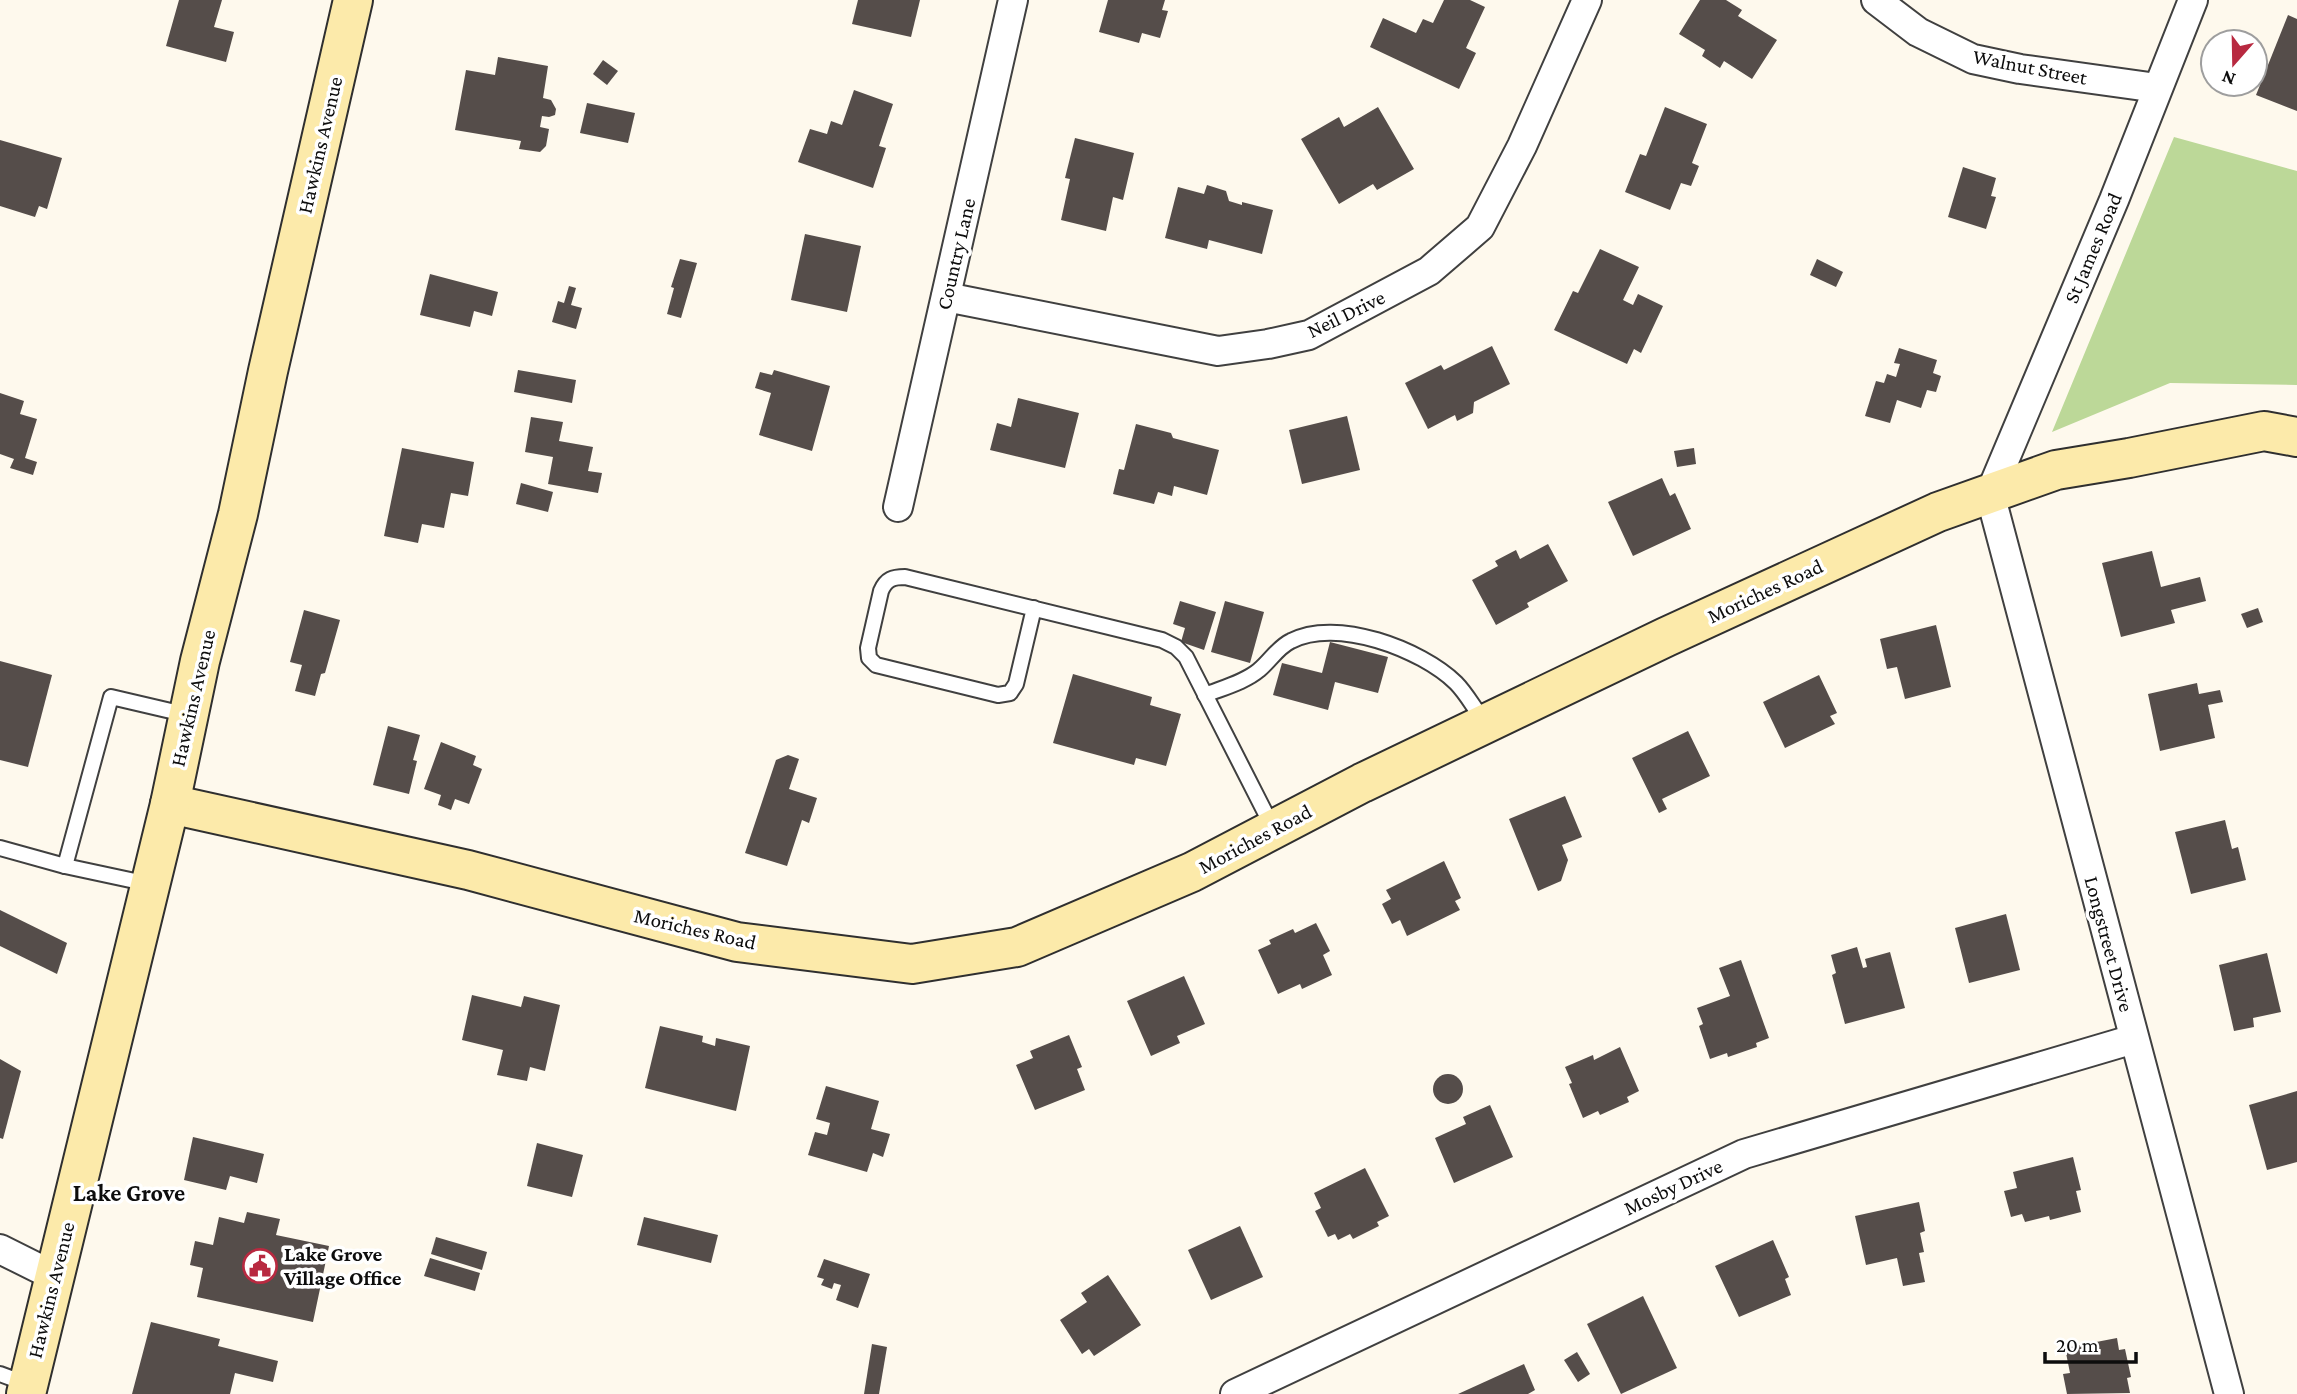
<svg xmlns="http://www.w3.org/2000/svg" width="2297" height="1394" font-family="'Crimson Pro',serif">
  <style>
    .forest { fill: #bcd898 }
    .building { fill: #554d4a }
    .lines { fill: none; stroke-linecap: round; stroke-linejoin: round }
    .lane-casing { stroke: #404040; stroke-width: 18 }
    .street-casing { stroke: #404040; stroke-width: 32 }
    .secondary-casing { stroke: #2f2f2f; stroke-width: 42 }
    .lane { stroke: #fff; stroke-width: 14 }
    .street { stroke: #fff; stroke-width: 28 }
    .secondary { stroke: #fceaaa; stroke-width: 38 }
    .labels { text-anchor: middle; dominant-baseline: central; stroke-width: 7; stroke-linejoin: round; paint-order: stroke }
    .street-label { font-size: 21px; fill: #0d0d0d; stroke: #fff }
    .poi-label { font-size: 21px; font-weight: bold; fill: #0d0d0d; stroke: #fff; text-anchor: start }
    .quarter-label { font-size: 24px; font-weight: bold; fill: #0d0d0d; stroke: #fff }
  </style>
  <rect width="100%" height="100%" fill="#fef9ed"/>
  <path class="forest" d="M2174,137L2297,171V385L2170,383L2052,432Z"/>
  <g class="building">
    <path d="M179,0H222L214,27L234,32L226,62L166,46Z"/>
    <path d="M858,0H920L911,37L852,24Z"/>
    <path d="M1108,0H1165L1162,10L1168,11L1160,38L1142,33L1139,43L1099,32Z"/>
    <path d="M1444,0H1470L1485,7L1466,48L1476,53L1459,89L1370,47L1383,18L1416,33L1423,19L1433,23Z"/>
    <path d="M1700,0H1726L1742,10L1738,16L1777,40L1752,79L1724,61L1720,68L1702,56L1705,50L1679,34Z"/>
    <path d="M2288,15L2297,19V111L2256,95Z"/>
    <path d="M498,57L548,66L543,98L551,100L556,109L555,115L549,117L542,116L540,127L549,129L546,146L540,152L519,149L521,141L455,130L466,70L495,75Z"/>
    <path d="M603,60L618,71L607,85L593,74Z"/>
    <path d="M854,90L893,104L879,146L886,148L873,188L798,162L810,129L827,134L831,121L842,125Z"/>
    <path d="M587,103L635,113L628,143L580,133Z"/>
    <path d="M1378,107L1414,169L1377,190L1373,184L1339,204L1301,139L1339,117L1344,127Z"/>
    <path d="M1665,107L1707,124L1692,163L1699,166L1691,186L1681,183L1670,210L1625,192L1640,154L1646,156Z"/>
    <path d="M1075,138L1134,153L1123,200L1113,197L1106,231L1061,220L1070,179L1065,178Z"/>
    <path d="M0,140L62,158L47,209L39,206L35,217L0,206Z"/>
    <path d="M1963,167L1996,178L1991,196L1996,197L1986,229L1948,217Z"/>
    <path d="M1207,185L1226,191L1229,201L1242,205V202L1273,210L1262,254L1209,240L1207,249L1165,238L1178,187L1204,194Z"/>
    <path d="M805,234L861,246L847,312L791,300Z"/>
    <path d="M1600,249L1639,267L1623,300L1633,305L1638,294L1663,306L1641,353L1634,349L1627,364L1554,330L1573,291L1578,293Z"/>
    <path d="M680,259L697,263L681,318L667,314L674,288L671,287Z"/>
    <path d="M1817,259L1843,272L1836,287L1810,275Z"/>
    <path d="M430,274L498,292L492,316L474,311L470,327L420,315Z"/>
    <path d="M569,286L576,288L571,305L582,308L576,329L552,322L558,301L564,303Z"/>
    <path d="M1492,346L1510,384L1474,402L1473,413L1457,421L1455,415L1428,429L1405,383L1441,365L1444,370Z"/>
    <path d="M1899,348L1937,360L1933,373L1941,376L1936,392L1927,390L1921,408L1897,400L1890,423L1865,416L1876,381L1884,383L1887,374L1896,377L1900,364L1894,363Z"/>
    <path d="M518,370L576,380L572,403L514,392Z"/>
    <path d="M774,370L830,386L812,451L759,435L771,393L755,388L760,372L772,375Z"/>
    <path d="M0,393L24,401L20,414L37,419L25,458L37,462L33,475L10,468L14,459L0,454Z"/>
    <path d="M1018,398L1079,413L1065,468L990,450L997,423L1011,427Z"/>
    <path d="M1347,416L1360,470L1302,484L1289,430Z"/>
    <path d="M531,417L563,422L559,441L593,447L588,471L602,473L598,493L548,484L553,457L525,452Z"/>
    <path d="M1136,424L1171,433L1173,438L1219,450L1207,495L1174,486L1172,496L1158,492L1154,504L1113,494L1119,469L1124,470Z"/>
    <path d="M402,448L474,462L468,496L451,493L444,528L422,524L418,543L384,536Z"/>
    <path d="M1694,448L1696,464L1677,467L1674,451Z"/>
    <path d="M1662,478L1670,496L1675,493L1691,529L1633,556L1608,502Z"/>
    <path d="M521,483L553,492L548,512L516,504Z"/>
    <path d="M1548,544L1568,581L1527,603L1529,607L1496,625L1472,580L1498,566L1495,561L1516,550L1520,559Z"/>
    <path d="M2152,551L2161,587L2200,577L2206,601L2171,610L2175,623L2121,637L2102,563Z"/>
    <path d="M1180,601L1216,612L1204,650L1181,642L1185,628L1173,624Z"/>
    <path d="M1225,601L1264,612L1250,663L1211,652Z"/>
    <path d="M2258,608L2263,622L2247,628L2241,614Z"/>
    <path d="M304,610L340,620L325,673L321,674L315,696L295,691L302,665L290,662Z"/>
    <path d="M1936,625L1951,687L1905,699L1897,667L1887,669L1880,639Z"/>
    <path d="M1330,642L1388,657L1378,693L1335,682L1328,710L1273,695L1282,663L1322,673Z"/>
    <path d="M0,661L52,675L28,767L0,760Z"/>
    <path d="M1073,674L1152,697L1150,705L1181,714L1166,766L1136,758L1134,765L1053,743Z"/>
    <path d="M1819,675L1837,713L1830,716L1835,724L1785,748L1763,702Z"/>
    <path d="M2197,683L2199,694L2220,690L2223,702L2208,705L2215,738L2160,751L2148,694Z"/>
    <path d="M388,726L420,735L413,760L417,761L409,794L373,785Z"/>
    <path d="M1688,731L1710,776L1662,799L1667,809L1659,813L1632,758Z"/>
    <path d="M441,742L476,756L473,765L482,769L469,804L455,799L451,810L438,805L441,795L424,789Z"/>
    <path d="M788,755L799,759L789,789L817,798L809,823L802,820L787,866L745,853L776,760Z"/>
    <path d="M1565,796L1582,837L1562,845L1568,860L1561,881L1538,891L1509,819Z"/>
    <path d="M2225,820L2232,849L2238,847L2246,880L2191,894L2175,832Z"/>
    <path d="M1444,861L1461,898L1455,901L1460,910L1407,936L1400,920L1392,924L1382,904L1391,899L1386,890Z"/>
    <path d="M0,910L67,943L57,974L0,946Z"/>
    <path d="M2006,914L2020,970L1969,983L1955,928Z"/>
    <path d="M1316,923L1330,951L1323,955L1332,975L1302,989L1300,984L1278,994L1258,950L1271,944L1269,940L1293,929L1295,933Z"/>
    <path d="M1857,947L1863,968L1867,967L1865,959L1890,952L1905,1008L1845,1024L1832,975L1836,973L1831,955Z"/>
    <path d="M2267,953L2281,1012L2253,1018L2254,1027L2234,1031L2219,965Z"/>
    <path d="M1741,960L1769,1038L1756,1043L1757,1047L1728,1057L1727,1053L1710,1059L1699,1026L1703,1024L1697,1008L1730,996L1719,968Z"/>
    <path d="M1184,976L1205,1024L1177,1036L1180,1043L1151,1056L1127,1001Z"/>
    <path d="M472,995L521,1007L524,996L560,1005L545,1071L530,1067L527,1081L497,1075L503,1050L462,1040Z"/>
    <path d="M660,1026L703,1036L702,1042L715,1046L716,1038L750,1046L736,1111L645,1088Z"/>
    <path d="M1069,1035L1082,1067L1077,1069L1085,1090L1035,1110L1016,1065L1033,1058L1030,1051Z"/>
    <path d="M1620,1047L1639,1091L1627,1097L1629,1102L1600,1115L1598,1111L1583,1118L1569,1084L1572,1083L1565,1067L1593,1055L1594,1060Z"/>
    <path d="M0,1059L21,1071L3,1139L0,1138Z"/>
    <circle cx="1448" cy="1089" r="15"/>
    <path d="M826,1086L879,1101L871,1129L890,1134L883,1157L873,1153L867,1172L808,1155L815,1132L827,1135L830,1123L816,1119Z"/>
    <path d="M2297,1091V1162L2267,1170L2249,1105Z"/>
    <path d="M1490,1105L1513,1157L1454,1183L1435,1138L1466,1124L1463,1117Z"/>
    <path d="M193,1137L264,1154L257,1183L230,1176L226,1190L184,1180Z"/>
    <path d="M537,1143L583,1155L572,1197L527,1186Z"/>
    <path d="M2073,1157L2081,1190L2076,1191L2081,1212L2050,1220L2049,1216L2025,1222L2022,1214L2011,1217L2004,1191L2017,1188L2013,1172Z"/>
    <path d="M1365,1168L1389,1216L1377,1222L1379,1226L1353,1239L1350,1234L1338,1240L1335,1234L1328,1237L1315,1211L1321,1208L1314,1193Z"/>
    <path d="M1919,1202L1925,1231L1920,1233L1924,1252L1919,1253L1925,1282L1903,1286L1897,1258L1866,1265L1855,1216Z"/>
    <path d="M247,1212L280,1219L276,1235L329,1246L313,1322L197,1297L203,1268L190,1265L195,1241L213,1245L219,1217L244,1223Z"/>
    <path d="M644,1217L718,1235L711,1263L637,1245Z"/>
    <path d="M1240,1226L1263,1277L1211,1300L1188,1250Z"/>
    <path d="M436,1237L487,1252L482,1270L431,1254Z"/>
    <path d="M1773,1240L1789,1277L1785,1279L1791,1295L1739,1317L1715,1266Z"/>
    <path d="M430,1258L480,1273L475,1291L424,1276Z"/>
    <path d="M824,1259L870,1274L858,1308L836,1300L841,1285L834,1283L832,1289L821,1285L824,1279L817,1277Z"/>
    <path d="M1108,1275L1141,1325L1094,1356L1089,1349L1082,1354L1060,1320L1087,1302L1081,1293Z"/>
    <path d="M1643,1296L1677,1368L1621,1394L1587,1324Z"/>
    <path d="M151,1322L220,1339L218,1346L278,1361L273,1382L235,1373L230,1394H132Z"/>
    <path d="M2117,1338L2119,1350L2125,1349L2131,1377L2127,1378L2130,1393L2067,1394L2063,1374L2070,1373L2065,1348Z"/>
    <path d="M872,1344L887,1347L879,1394H864Z"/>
    <path d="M1577,1352L1590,1374L1578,1382L1564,1360Z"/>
    <path d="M1524,1364L1535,1390L1528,1394H1458Z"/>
  </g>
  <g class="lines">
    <g class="lane-casing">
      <g id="lane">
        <path d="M1034,608L1016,684L1010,693L998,695L876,665L869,658L868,648L881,591C886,579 893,577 905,577L1162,640L1176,647L1186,657L1273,828"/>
        <path d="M1205,695C1222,688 1245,682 1259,670C1270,661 1278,647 1291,641C1336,617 1421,649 1456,683C1467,694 1475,710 1485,722"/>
        <path d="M0,848L65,866L149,884"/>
        <path d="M65,866L111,697L188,715"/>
        <path d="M0,1374L27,1384"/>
      </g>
    </g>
    <g class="street-casing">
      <g id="street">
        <path d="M1876,0L1918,32L1973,59L2020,69L2157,88"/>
        <path d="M2193,0L2114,200L1990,494L2229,1394"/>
        <path d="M946,297L1218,351L1268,344L1309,335L1429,271L1480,227L1522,146L1587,0"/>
        <path d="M898,507L1013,0"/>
        <path d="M0,1249L54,1276"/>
        <path d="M1235,1394L1744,1154L2134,1039"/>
      </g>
    </g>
    <g class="secondary-casing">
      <g id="secondary">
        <path d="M170,804L468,870L737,942L912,964L1017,947L1192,872L1362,783L1666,637L1938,512L2056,470L2129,458L2264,431L2297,437"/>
        <path d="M26,1394L170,804L200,661L238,514L268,371L353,0"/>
      </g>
    </g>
    <use href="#lane" class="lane"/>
    <use href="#street" class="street"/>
    <use href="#secondary" class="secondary"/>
  </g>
  <defs>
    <g id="civic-ring" transform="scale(1.75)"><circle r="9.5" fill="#fff" stroke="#b82940" stroke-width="1.5"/><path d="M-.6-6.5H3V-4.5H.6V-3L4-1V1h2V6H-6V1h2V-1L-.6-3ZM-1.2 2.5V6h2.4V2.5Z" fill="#b82940"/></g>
  </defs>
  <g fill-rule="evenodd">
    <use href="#civic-ring" x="260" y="1266"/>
  </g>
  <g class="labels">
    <g class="street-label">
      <text transform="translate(2030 67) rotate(11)">Walnut Street</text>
      <text transform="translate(320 145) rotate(-77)">Hawkins Avenue</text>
      <text transform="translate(2093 248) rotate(-67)">St James Road</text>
      <text transform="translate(956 254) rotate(-77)">Country Lane</text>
      <text transform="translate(1346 314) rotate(-26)">Neil Drive</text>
      <text transform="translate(1765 591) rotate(-25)">Moriches Road</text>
      <text transform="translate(193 698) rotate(-77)">Hawkins Avenue</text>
      <text transform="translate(1255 839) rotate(-28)">Moriches Road</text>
      <text transform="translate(695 929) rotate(13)">Moriches Road</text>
      <text transform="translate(2109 944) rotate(75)">Longstreet Drive</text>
      <text transform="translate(1673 1187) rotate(-25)">Mosby Drive</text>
      <text transform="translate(51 1290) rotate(-76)">Hawkins Avenue</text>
    </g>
    <g class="poi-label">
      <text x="284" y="1254">Lake Grove<tspan x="284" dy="24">Village Office</tspan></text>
    </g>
    <g class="quarter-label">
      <text x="129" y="1192">Lake Grove</text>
    </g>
  </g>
  <g transform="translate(2234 63) rotate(200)"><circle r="33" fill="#ffffff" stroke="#9e9e9e" stroke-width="2"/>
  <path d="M0-5L12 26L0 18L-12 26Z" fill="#b82940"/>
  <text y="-10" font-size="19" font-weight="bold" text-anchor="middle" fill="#0d0d0d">N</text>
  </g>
  <path d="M2045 1352v10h91v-10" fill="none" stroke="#0d0d0d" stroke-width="3.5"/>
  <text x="2056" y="1352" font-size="21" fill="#0d0d0d" stroke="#ffffff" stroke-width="5" paint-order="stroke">20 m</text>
</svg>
